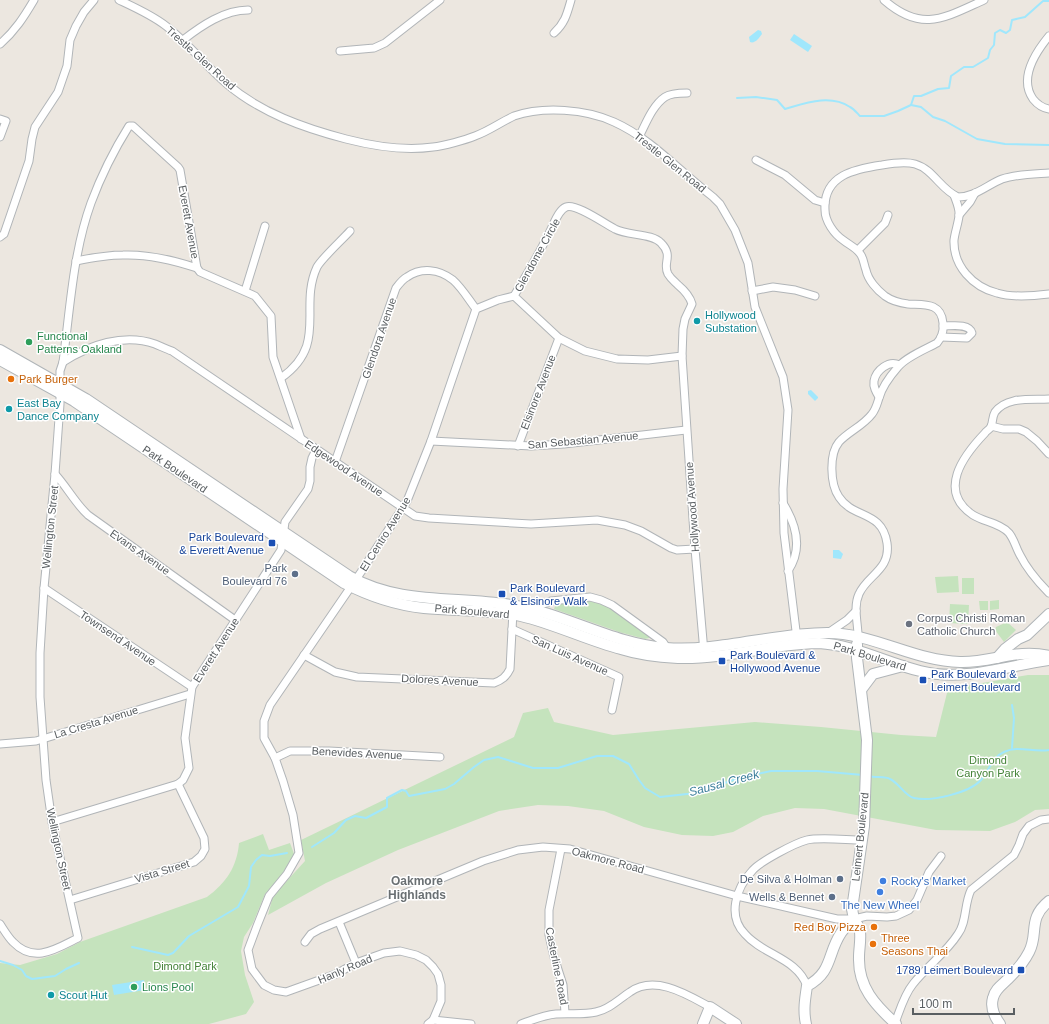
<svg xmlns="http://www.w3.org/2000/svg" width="1049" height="1024" font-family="Arial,sans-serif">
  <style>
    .green { fill: #c5e3bd }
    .water { fill: #a0e7fc }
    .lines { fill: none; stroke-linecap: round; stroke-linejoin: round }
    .stream { stroke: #a0e7fc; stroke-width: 2 }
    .street-casing { stroke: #b1b5b8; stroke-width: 9 }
    .secondary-casing { stroke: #b0b5b8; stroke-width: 12 }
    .street { stroke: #fff; stroke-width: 7 }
    .secondary { stroke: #fff; stroke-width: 10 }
    .culture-dot { fill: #0f9aa8; stroke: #fff; stroke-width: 1.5 }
    .leisure-dot { fill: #2e9e5b; stroke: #fff; stroke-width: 1.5 }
    .food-dot { fill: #e8710a; stroke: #fff; stroke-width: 1.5 }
    .transit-dot { fill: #1a4fb4; stroke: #fff; stroke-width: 1.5 }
    .service-dot { fill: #5c6f8a; stroke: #fff; stroke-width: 1.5 }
    .worship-dot { fill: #6b7280; stroke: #fff; stroke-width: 1.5 }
    .shop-dot { fill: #3f7fe0; stroke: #fff; stroke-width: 1.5 }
    .labels { text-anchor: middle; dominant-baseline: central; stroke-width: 3; stroke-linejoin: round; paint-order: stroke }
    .street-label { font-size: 11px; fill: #595e61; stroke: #fff }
    .culture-label { font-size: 11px; fill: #0d838f; stroke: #fff; text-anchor: start }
    .leisure-label { font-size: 11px; fill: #27864d; stroke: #fff; text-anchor: start }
    .food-label { font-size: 11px; fill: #c56008; stroke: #fff; text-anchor: start }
    .transit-label { font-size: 11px; fill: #164399; stroke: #fff; text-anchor: start }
    .service-label { font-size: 11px; fill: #4e5e75; stroke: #fff; text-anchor: end }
    .worship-label { font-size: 11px; fill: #5b616d; stroke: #fff; text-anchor: start }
    .park-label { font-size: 11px; fill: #438237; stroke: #fff }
    .shop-label { font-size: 11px; fill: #366cbe; stroke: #fff; text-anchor: start }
    .water-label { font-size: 12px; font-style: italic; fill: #3a7e9b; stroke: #fff }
    .neighbourhood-label { font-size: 12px; font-weight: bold; fill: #6a7073; stroke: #fff }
  </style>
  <rect width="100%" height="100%" fill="#ece7e0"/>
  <g class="green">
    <path d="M958,576L959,592L937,593L935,577Z"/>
    <rect x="962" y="578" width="12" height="16"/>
    <path d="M999,600V609L990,610V601Z"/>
    <path d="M587,601C611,603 630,622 649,636V638L645,639L619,632L554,609L556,604Z"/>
    <path d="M979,601H988V610H980Z"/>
    <path d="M950,604L969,605L968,624L949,623Z"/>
    <path d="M1007,622L1016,630L1004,642L995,630L996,627Z"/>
    <path d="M1028,675H1049V809L1035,810L1015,822L990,831L936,830L824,809L795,808L763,816L733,832L713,836L682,835L644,827L604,811L568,806L538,805L499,811L398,850L326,883L268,915L273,896L305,861L301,840L514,737L523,713L548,708L554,722L613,735L755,722L821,727L901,735L936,737L948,689Z"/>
    <path d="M263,834L269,850L290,843L296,859L265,894L253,923L244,937L241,951L245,975L254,1002L246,1014L209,1024H0V963L20,965L57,954L80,942L207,897C226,883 237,867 239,843Z"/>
  </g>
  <g class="water">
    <path d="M758,30L761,31L762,34C759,38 755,44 750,42L749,37Z"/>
    <path d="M794,34L812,46L808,52L790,40Z"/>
    <path d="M811,390L818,397V398L815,401L808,394V391Z"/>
    <path d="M833,550H839L843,554L841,559L833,558Z"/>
    <path d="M144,980L145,990L114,995L112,985Z"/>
  </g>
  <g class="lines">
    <g class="stream">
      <path d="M737,98L756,97L777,100L785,109C806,103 830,94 850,107C854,109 857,113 860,116H884L898,111L911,105L914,96H921L938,89L949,88L951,76L964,67H973L988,58L990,50L994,45L995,33L1000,30L1006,33L1010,30L1012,20L1025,17L1043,1H1049"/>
      <path d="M911,105L921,107L933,117L945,121L977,139L1005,144L1049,145"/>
      <path d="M1012,748L1014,718L1012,705"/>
      <path d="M869,776C875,778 885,776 890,779C899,783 905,796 914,798C931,802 969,793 981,780C989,771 992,757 1004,752C1018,745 1034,753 1049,750"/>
      <path d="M312,847L334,833L346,820L355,816L366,818L387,807V798L402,790L406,791L409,796L445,789L454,784L474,767L484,760L498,757L533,768H558L597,756H613L629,764L639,780L645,788L660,797L696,793L739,778L771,771H817L863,775"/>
      <path d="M132,947L168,955L173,953L189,936L238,907L249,886L251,867L256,860L262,855L270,856L287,853"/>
      <path d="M0,961L13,965L22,970L26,976L32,979L55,976L66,969L79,963"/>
    </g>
    <g class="street-casing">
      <g id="street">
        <path d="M119,0C134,7 152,15 166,26C188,43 206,66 227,84C261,113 304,128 346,139C373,146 405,151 433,147C444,146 465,140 475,136C489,131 501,122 514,116C543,106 586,109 614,122C652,139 680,172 713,197L720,204L735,230L748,263L755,307L783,377L788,410L783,489L784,533L797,639"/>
        <path d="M884,0C922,33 944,18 984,0"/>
        <path d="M554,33C565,23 567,14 571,0"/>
        <path d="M1049,36C1035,53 1019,79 1033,99C1037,104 1043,108 1049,109"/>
        <path d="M183,40C201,26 224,10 248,10"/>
        <path d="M0,44C15,31 24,17 34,0"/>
        <path d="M340,51L374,48L385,43L440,0"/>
        <path d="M0,119L6,121L0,137"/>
        <path d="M640,135C646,123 653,105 665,97C671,93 680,93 687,93"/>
        <path d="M756,160L785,175L815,200L825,203"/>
        <path d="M954,195C956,201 960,209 959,216C958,224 955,232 954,240C953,266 973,287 997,293C1013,298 1033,296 1049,294"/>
        <path d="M959,215L970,202L975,193"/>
        <path d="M0,237L4,234L29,161L32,139L35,127L58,92L67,66L70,40L76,26L84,12L94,0"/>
        <path d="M858,250L885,223L888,215"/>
        <path d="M76,261C91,258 107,255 123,255C148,254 173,260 197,268"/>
        <path d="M245,291L265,226"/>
        <path d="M752,291L773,287L795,290L815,296"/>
        <path d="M514,296C527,274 541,251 552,227C555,221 559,210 566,207C576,203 605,224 615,229C628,236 652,233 661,243C674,256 662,263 668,274C671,279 674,281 678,285C684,290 690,297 692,304L685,319L683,329L682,356L695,549L704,652"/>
        <path d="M514,296L559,338L585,351L617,359L648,360L682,356"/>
        <path d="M941,337L967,338L972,333C969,323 952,326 943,326"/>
        <path d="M63,362C89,345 124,333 155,344C160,346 166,349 172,351L415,516L429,518L531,524L597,520L625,525L641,531L671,548L677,550L695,549"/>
        <path d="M281,378C329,344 298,308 317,267C322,258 343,239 350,231"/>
        <path d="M879,397C876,392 873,387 874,381C876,370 889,360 899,365"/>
        <path d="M1049,399C1031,400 1007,396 995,412C992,417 993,422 991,427C990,429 986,431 985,433C963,456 937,491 973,515C984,522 1000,523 1009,533C1014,539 1016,548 1020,555C1027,569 1038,582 1049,593"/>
        <path d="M991,426L1003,429H1019L1026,432L1037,441L1049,454"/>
        <path d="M431,441L531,446L564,444L686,430"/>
        <path d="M518,446L559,338"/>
        <path d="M335,462L396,288C399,284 403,279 407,277C421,267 439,269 453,280C462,288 469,300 476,309"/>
        <path d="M55,474C67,487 75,503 88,515L235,620"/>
        <path d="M783,503C796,524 803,549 788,571"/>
        <path d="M44,588L192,687"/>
        <path d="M531,609L551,601L590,597L601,600L612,605L663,642L667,648"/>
        <path d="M512,629L619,677L612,710"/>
        <path d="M828,633L847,620L856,611"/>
        <path d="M858,636C858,623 853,607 859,594C867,575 891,570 887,543C882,510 853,519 839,497C830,484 829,454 839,442C849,431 863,426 872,414C876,409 877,404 879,398C882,387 891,375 898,367C906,357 926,349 937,343C942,337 944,331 943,323C941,302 924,305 908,304C900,303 892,301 885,296C877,290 868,280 866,270C864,265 864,260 861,255C857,248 849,245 843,240C834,234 825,221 825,210C823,175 855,169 882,165C893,163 905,161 915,164C933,169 941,190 958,197C975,197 987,185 1002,179C1017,174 1034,174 1049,173"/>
        <path d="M304,655L335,672L357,677L494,683C502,680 506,677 510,669L513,611"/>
        <path d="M0,744L36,741L190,694"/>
        <path d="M275,758L290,751H329L440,757"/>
        <path d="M52,822L178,784L183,780L189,768L185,738L192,687L281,550L285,522L308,489L310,481V467L312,458L316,450"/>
        <path d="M561,849L549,910V935L554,957L563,985L565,1013"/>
        <path d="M70,900L194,862L201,856L205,849L204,838L178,784"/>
        <path d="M339,922L356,963"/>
        <path d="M0,924C4,930 8,937 13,942C34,964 56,949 78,938L52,822L46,780L40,697V653L44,588L55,474L60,404V371L63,362C70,309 73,253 91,203C101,176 114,150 129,126H133L178,167L180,170L197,268L200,272L255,296L271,316L273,357L301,439"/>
        <path d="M305,942L311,934L320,929L483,861L518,850L543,847L570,849L737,896L837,919H854L867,916L887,917L896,916L909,910L917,900L929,872L941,856"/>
        <path d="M807,986C797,958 763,955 745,934C727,916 736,888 752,871C759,862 795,843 807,840C819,837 848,840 862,840"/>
        <path d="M433,1020L441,1001V985L438,974L433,967L426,960L416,955L400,951L384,953L356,963L336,974L286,992L274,990L264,985L252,969L248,950L257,926L269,896L287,874L299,853L293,815L283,781L275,758L264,738V721L270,705L361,572L407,501L431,441L476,309L498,300L514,296"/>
        <path d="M895,1023C900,1010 904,995 913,984C927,966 946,953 958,934C967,922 964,904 971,890L1014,855L1019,845L1023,834L1029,826L1041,820L1049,819"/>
        <path d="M428,1024L433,1020L471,1024"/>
        <path d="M521,1024C532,1020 544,1015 556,1014C570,1013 583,1015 596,1012C610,1009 619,999 630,992C655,974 688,995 710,1007"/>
      </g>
    </g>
    <g class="secondary-casing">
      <g id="secondary">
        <path d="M0,350L86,399L349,576C399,605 456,596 511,605C564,613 612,644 666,648C720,652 773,633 827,633C873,633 914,661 960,662C992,663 1017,648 1049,656"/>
        <path d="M0,360L74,401L344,583C369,596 396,605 424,608C456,611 489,609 521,616C555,624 587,640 621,649C640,655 659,657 678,658C710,659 744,652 775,647C790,645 804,643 819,643C854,645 886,663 920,671C963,682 1006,666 1049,660"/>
        <path d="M857,644V658L867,740L864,826L852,909C853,913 853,917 855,921C857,924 860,928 860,932C861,940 859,949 859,957C858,987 875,1005 896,1024"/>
        <path d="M997,658L1005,649L1018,639L1027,635L1049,614"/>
        <path d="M861,690L873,674L903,666"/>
        <path d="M703,1024L710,1007L736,1024"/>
        <path d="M806,1024C803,1011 805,999 807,986C833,972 827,954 841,933C844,928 850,923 854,919"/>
        <path d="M1000,1024C994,1016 990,1008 993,998C995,989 1002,985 1008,979C1016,971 1024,962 1029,952C1039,933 1027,919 1049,901"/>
      </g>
    </g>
    <use href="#street" class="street"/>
    <use href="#secondary" class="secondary"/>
  </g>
  <g class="culture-dot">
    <circle cx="697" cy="321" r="4"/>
    <circle cx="9" cy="409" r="4"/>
    <circle cx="51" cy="995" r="4"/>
  </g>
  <g class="leisure-dot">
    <circle cx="29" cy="342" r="4"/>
    <circle cx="134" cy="987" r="4"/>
  </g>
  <g class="food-dot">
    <circle cx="11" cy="379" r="4"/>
    <circle cx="874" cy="927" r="4"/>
    <circle cx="873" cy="944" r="4"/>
  </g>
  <g class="transit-dot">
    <rect x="268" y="539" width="8" height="8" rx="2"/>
    <rect x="498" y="590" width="8" height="8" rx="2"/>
    <rect x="718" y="657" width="8" height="8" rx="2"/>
    <rect x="919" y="676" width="8" height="8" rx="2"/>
    <rect x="1017" y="966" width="8" height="8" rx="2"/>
  </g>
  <g class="service-dot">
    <circle cx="295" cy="574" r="4"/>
    <circle cx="840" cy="879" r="4"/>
    <circle cx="832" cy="897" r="4"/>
  </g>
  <circle class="worship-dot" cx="909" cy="624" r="4"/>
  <g class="shop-dot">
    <circle cx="883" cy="881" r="4"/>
    <circle cx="880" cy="892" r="4"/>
  </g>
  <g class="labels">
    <g class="street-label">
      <text transform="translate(201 58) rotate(42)">Trestle Glen Road</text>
      <text transform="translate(670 162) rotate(39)">Trestle Glen Road</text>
      <text transform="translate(189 222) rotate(80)">Everett Avenue</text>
      <text transform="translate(537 255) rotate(-61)">Glendome Circle</text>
      <text transform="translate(379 338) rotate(-71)">Glendora Avenue</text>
      <text transform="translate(538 392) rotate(-69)">Elsinore Avenue</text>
      <text transform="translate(583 440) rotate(-5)">San Sebastian Avenue</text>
      <text transform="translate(344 468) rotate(34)">Edgewood Avenue</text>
      <text transform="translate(175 469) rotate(34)">Park Boulevard</text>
      <text transform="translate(692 507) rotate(-94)">Hollywood Avenue</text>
      <text transform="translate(50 527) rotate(-84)">Wellington Street</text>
      <text transform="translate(385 534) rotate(-58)">El Centro Avenue</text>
      <text transform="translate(140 552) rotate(35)">Evans Avenue</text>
      <text transform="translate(472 611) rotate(5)">Park Boulevard</text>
      <text transform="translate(118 638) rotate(34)">Townsend Avenue</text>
      <text transform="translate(216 650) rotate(-57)">Everett Avenue</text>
      <text transform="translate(570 655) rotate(24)">San Luis Avenue</text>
      <text transform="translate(870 656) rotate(17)">Park Boulevard</text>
      <text transform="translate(440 680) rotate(3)">Dolores Avenue</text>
      <text transform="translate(96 722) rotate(-17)">La Cresta Avenue</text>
      <text transform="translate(357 753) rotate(3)">Benevides Avenue</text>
      <text transform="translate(860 837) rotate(-84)">Leimert Boulevard</text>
      <text transform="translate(59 849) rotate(78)">Wellington Street</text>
      <text transform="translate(608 860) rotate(15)">Oakmore Road</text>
      <text transform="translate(162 871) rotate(-17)">Vista Street</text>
      <text transform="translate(557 966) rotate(79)">Casterline Road</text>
      <text transform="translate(345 969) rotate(-23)">Hanly Road</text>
    </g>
    <g class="culture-label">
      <text x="705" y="315">Hollywood<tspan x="705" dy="13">Substation</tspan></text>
      <text x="17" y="403">East Bay<tspan x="17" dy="13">Dance Company</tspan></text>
      <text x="59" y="995">Scout Hut</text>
    </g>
    <g class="leisure-label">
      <text x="37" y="336">Functional<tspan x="37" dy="13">Patterns Oakland</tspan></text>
      <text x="142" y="987">Lions Pool</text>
    </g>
    <g class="food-label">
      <text x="19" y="379">Park Burger</text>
      <text x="866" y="927" text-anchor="end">Red Boy Pizza</text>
      <text x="881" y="938">Three<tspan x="881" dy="13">Seasons Thai</tspan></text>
    </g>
    <g class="transit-label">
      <text x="264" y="537" text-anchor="end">Park Boulevard<tspan x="264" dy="13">&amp; Everett Avenue</tspan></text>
      <text x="510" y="588">Park Boulevard<tspan x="510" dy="13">&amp; Elsinore Walk</tspan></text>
      <text x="730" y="655">Park Boulevard &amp;<tspan x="730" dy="13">Hollywood Avenue</tspan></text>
      <text x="931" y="674">Park Boulevard &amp;<tspan x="931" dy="13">Leimert Boulevard</tspan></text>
      <text x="1013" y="970" text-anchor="end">1789 Leimert Boulevard</text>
    </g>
    <g class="service-label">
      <text x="287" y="568">Park<tspan x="287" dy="13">Boulevard 76</tspan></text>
      <text x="832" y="879">De Silva &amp; Holman</text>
      <text x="824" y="897">Wells &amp; Bennet</text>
    </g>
    <g class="worship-label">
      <text x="917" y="618">Corpus Christi Roman<tspan x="917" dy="13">Catholic Church</tspan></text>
    </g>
    <g class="park-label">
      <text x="988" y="760">Dimond<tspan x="988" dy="13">Canyon Park</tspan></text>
      <text x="185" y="966">Dimond Park</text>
    </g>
    <g class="shop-label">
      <text x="891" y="881">Rocky's Market</text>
      <text x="880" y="905" text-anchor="middle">The New Wheel</text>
    </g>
    <g class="water-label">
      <text transform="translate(724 783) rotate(-15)">Sausal Creek</text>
    </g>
    <g class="neighbourhood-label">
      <text x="417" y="881">Oakmore<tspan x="417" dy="14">Highlands</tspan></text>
    </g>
  </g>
  <path d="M913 1008v6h101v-6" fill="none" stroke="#595e61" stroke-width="2"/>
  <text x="919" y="1008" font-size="12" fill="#595e61" stroke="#ffffff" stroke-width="3" paint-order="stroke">100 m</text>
</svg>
